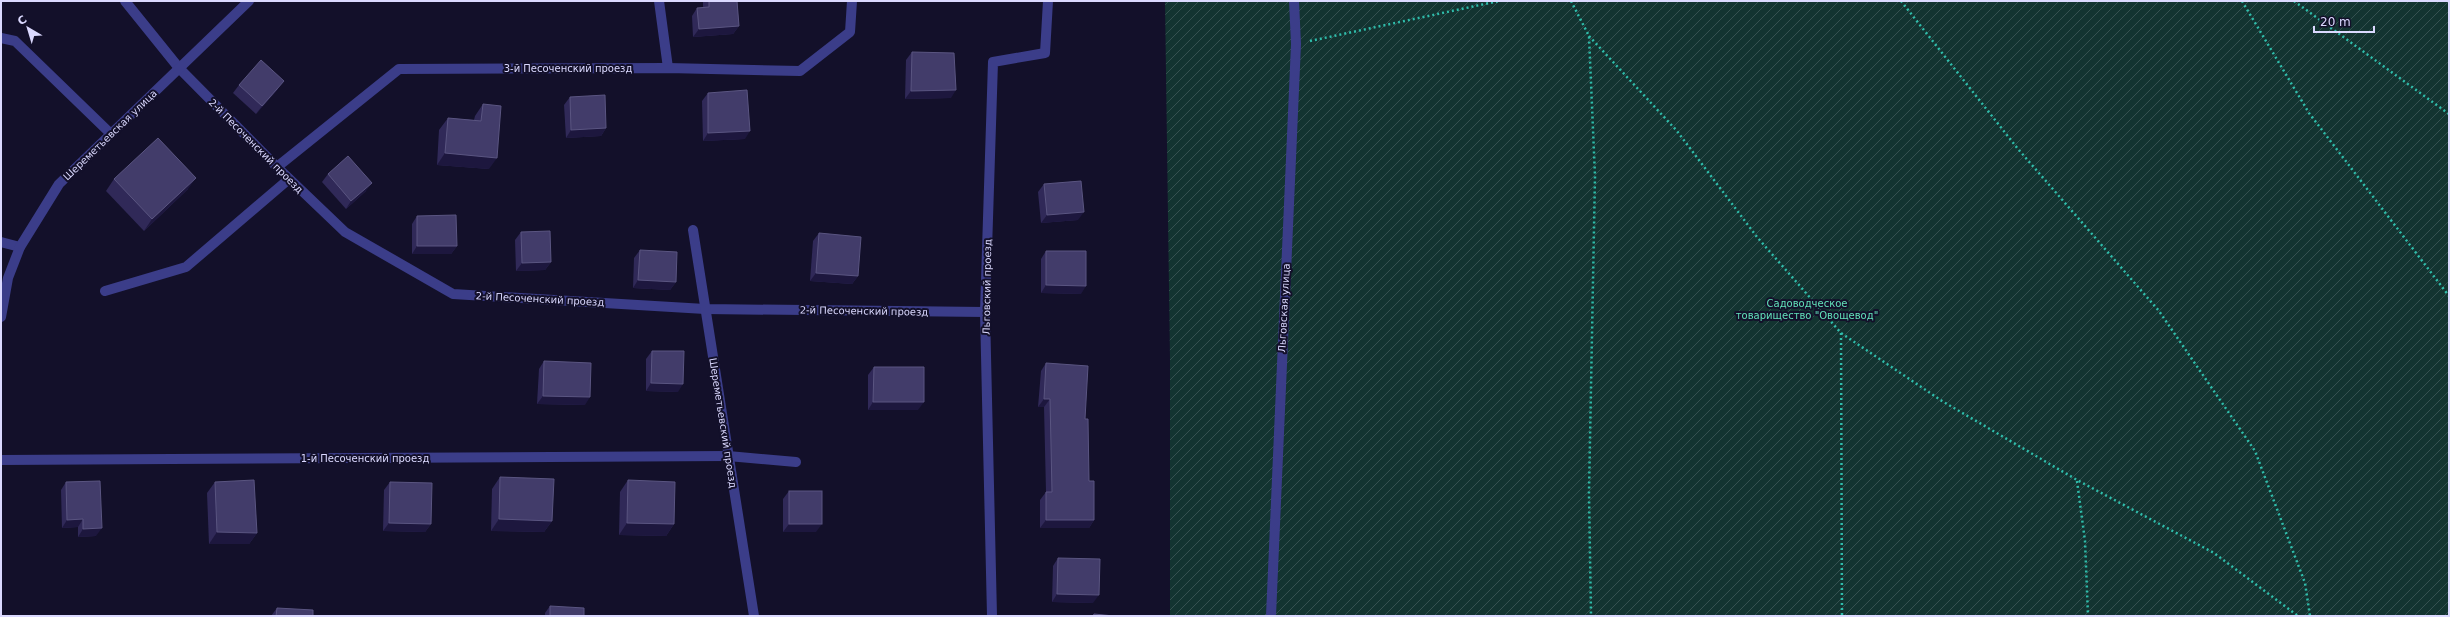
<svg xmlns="http://www.w3.org/2000/svg" width="2450" height="617" font-family="'DejaVu Sans',sans-serif">
  <style>
    .garden { fill: url(#garden-furrows) }
    .lines { fill: none; stroke-linecap: round; stroke-linejoin: round }
    .path { stroke: #2fbdab; stroke-width: 2.5; stroke-dasharray: 2 3; stroke-linecap: butt }
    .lane { stroke: #3b3d89; stroke-width: 10 }
    .street { stroke: #3b3d89; stroke-width: 10 }
    .wall { fill: #302958 }
    .shaded-wall { fill: #1d173e }
    .building { fill: #423c6a; stroke: #5a5581 }
    .labels { text-anchor: middle; dominant-baseline: central; stroke-width: 4; stroke-linejoin: round; paint-order: stroke }
    .street-label { font-size: 10px; fill: #dbd9ff; stroke: #13102a }
    .park-label { font-size: 10px; fill: #62e2ba; stroke: #13102a }
  </style>
  <defs>
    <pattern id="garden-furrows" width="10" height="10" patternUnits="userSpaceOnUse"><rect width="10" height="10" fill="#133431"/><path d="M-1 1l2-2M0 10L10 0M9 11l2-2" fill="none" stroke="#355150"/></pattern>
  </defs>
  <rect width="100%" height="100%" fill="#13102a"/>
  <path class="garden" d="M1165,1H2449V616H1170V359Z"/>
  <g class="lines">
    <g class="path">
      <path d="M1571,1L1589,36L1595,176L1589,493L1591,616"/>
      <path d="M1901,1L2018,149L2159,311L2255,451L2305,583L2310,616"/>
      <path d="M2242,1L2309,113L2449,296"/>
      <path d="M2294,1L2449,114"/>
      <path d="M1589,36L1677,131L1757,237L1841,333L1942,401L2077,480L2214,553L2298,616"/>
      <path d="M1310,41L1499,1"/>
      <path d="M1841,333L1842,616"/>
      <path d="M2077,481L2085,541L2088,616"/>
    </g>
    <g class="lane">
      <path d="M105,291L186,267L289,179"/>
      <path d="M728,456L796,462"/>
    </g>
    <g class="street">
      <path d="M125,1L179,68L277,167L345,232L453,294L705,309L985,312"/>
      <path d="M659,1L668,68"/>
      <path d="M1,38L15,41L111,134"/>
      <path d="M277,167L399,69L668,68L800,71L850,32L852,1"/>
      <path d="M693,230L754,616"/>
      <path d="M1,242L20,247"/>
      <path d="M1,317L8,278L20,247L59,184L249,1"/>
      <path d="M1,460L728,456"/>
      <path d="M992,616L985,312L993,62L1045,53L1048,1"/>
      <path d="M1271,616L1296,44L1294,1"/>
    </g>
  </g>
  <g class="wall">
    <path d="M703,1H737L739,26L733,34L693,37L692,16L697,8H703Z"/>
    <path d="M912,52L951,98L905,99L906,60Z"/>
    <path d="M239,85L278,89L256,114L233,93Z"/>
    <path d="M708,93L745,139L703,141L702,101Z"/>
    <path d="M570,97L606,128L601,136L566,138L564,105Z"/>
    <path d="M483,104L489,169L437,165L439,130L448,118L474,120L475,116Z"/>
    <path d="M328,174L366,191L346,209L322,182Z"/>
    <path d="M114,179L188,189L144,231L106,191Z"/>
    <path d="M1044,184L1078,220L1041,223L1038,192Z"/>
    <path d="M417,216L457,246L451,254H412V224Z"/>
    <path d="M521,232L551,262L545,270L516,271L515,240Z"/>
    <path d="M819,233L858,276L852,284L810,281L813,241Z"/>
    <path d="M640,250L676,282L670,290L633,288L634,258Z"/>
    <path d="M1046,251L1081,294L1041,293V259Z"/>
    <path d="M652,351L678,392L646,391V359Z"/>
    <path d="M544,361L585,405L537,404L539,369Z"/>
    <path d="M1046,363L1085,419L1089,481L1094,520L1089,528H1040V500L1046,492L1044,407H1038L1041,371Z"/>
    <path d="M874,367L918,410H868V375Z"/>
    <path d="M500,477L552,521L544,532L491,531L492,489Z"/>
    <path d="M628,480L674,524L666,536L619,535L620,492Z"/>
    <path d="M66,482L96,536L78,537V527L62,528L61,490Z"/>
    <path d="M215,482L257,533L249,544H209L207,493Z"/>
    <path d="M390,482L431,524L425,532L383,531L384,490Z"/>
    <path d="M789,491L816,532H783V499Z"/>
    <path d="M1058,558L1093,603L1052,602L1053,566Z"/>
    <path d="M550,606L584,616H545V613Z"/>
    <path d="M277,608L313,616H271Z"/>
  </g>
  <g class="shaded-wall">
    <path d="M739,26L733,34L693,37L699,29Z"/>
    <path d="M284,81L278,89L256,114L262,106Z"/>
    <path d="M956,90L951,98L905,99L911,91Z"/>
    <path d="M606,128L601,136L566,138L571,130Z"/>
    <path d="M750,131L745,139L703,141L708,133Z"/>
    <path d="M445,153L497,158L489,169L437,165Z"/>
    <path d="M196,178L188,189L144,231L152,219Z"/>
    <path d="M372,183L366,191L346,209L351,201Z"/>
    <path d="M1084,212L1078,220L1041,223L1047,215Z"/>
    <path d="M417,246H457L451,254H412Z"/>
    <path d="M551,262L545,270L516,271L522,263Z"/>
    <path d="M816,273L858,276L852,284L810,281Z"/>
    <path d="M638,280L676,282L670,290L633,288Z"/>
    <path d="M1046,285L1086,286L1081,294L1041,293Z"/>
    <path d="M651,383L683,384L678,392L646,391Z"/>
    <path d="M543,396L590,397L585,405L537,404Z"/>
    <path d="M1044,399H1050L1044,407H1038Z"/>
    <path d="M873,402H924L918,410H868Z"/>
    <path d="M83,519L78,527L62,528L67,520Z"/>
    <path d="M499,519L552,521L544,532L491,531Z"/>
    <path d="M1046,520H1094L1089,528H1040Z"/>
    <path d="M389,523L431,524L425,532L383,531Z"/>
    <path d="M627,523L674,524L666,536L619,535Z"/>
    <path d="M789,524H822L816,532H783Z"/>
    <path d="M102,528L96,536L78,537L83,529Z"/>
    <path d="M217,532L257,533L249,544H209Z"/>
    <path d="M1057,594L1099,595L1093,603L1052,602Z"/>
  </g>
  <g class="building">
    <path d="M709,1H737L739,26L699,29L697,8L709,7Z"/>
    <path d="M912,52L954,53L956,90L911,91Z"/>
    <path d="M261,60L284,81L262,106L239,85Z"/>
    <path d="M747,90L750,131L708,133V93Z"/>
    <path d="M605,95L606,128L571,130L570,97Z"/>
    <path d="M483,104L501,106L497,158L445,153L448,118L481,121Z"/>
    <path d="M158,138L196,178L152,219L114,179Z"/>
    <path d="M348,156L372,183L351,201L328,174Z"/>
    <path d="M1081,181L1084,212L1047,215L1044,184Z"/>
    <path d="M456,215L457,246H417V216Z"/>
    <path d="M550,231L551,262L522,263L521,232Z"/>
    <path d="M819,233L861,237L858,276L816,273Z"/>
    <path d="M640,250L677,252L676,282L638,280Z"/>
    <path d="M1046,251H1086V286L1046,285Z"/>
    <path d="M652,351H684L683,384L651,383Z"/>
    <path d="M544,361L591,363L590,397L543,396Z"/>
    <path d="M1046,363L1088,366L1085,419H1088L1089,481H1094V520H1046V492H1052L1050,399H1044Z"/>
    <path d="M874,367H924V402H873Z"/>
    <path d="M500,477L554,479L552,521L499,519Z"/>
    <path d="M254,480L257,533L217,532L215,482Z"/>
    <path d="M628,480L675,482L674,524L627,523Z"/>
    <path d="M100,481L102,528L83,529V519L67,520L66,482Z"/>
    <path d="M390,482L432,483L431,524L389,523Z"/>
    <rect x="789" y="491" width="33" height="33"/>
    <path d="M1058,558L1100,559L1099,595L1057,594Z"/>
    <path d="M550,606L584,608V616H550Z"/>
    <path d="M277,608L313,610V616H276Z"/>
    <path d="M1094,614L1114,616H1093Z"/>
  </g>
  <g class="labels">
    <g class="street-label">
      <text x="568" y="68">3-й Песоченский проезд</text>
      <text transform="translate(110 135) rotate(-44)">Шереметьевская улица</text>
      <text transform="translate(256 146) rotate(45)">2-й Песоченский проезд</text>
      <text transform="translate(987 287) rotate(-89)">Льговский проезд</text>
      <text transform="translate(540 299) rotate(3)">2-й Песоченский проезд</text>
      <text transform="translate(1284 308) rotate(-87)">Льговская улица</text>
      <text transform="translate(864 311) rotate(1)">2-й Песоченский проезд</text>
      <text transform="translate(723 423) rotate(81)">Шереметьевский проезд</text>
      <text x="365" y="458">1-й Песоченский проезд</text>
    </g>
    <g class="park-label">
      <text x="1807" y="303">Садоводческое<tspan x="1807" dy="12">товарищество "Овощевод"</tspan></text>
    </g>
  </g>
  <rect width="2450" height="617" fill="none" stroke="#dbd9ff" stroke-width="4"/>
  <g transform="translate(28 28) rotate(322)" stroke="#13102a" stroke-width="3" paint-order="stroke">
  <path d="M0-3L7 15L0 10L-7 15Z" fill="#dbd9ff"/>
  <text y="-6" font-size="11" font-weight="bold" text-anchor="middle" fill="#dbd9ff">С</text>
  </g>
  <path d="M2314 26v6h60v-6" fill="none" stroke="#dbd9ff" stroke-width="2"/>
  <text x="2320" y="26" font-size="12" fill="#dbd9ff" stroke="#13102a" stroke-width="3" paint-order="stroke">20 m</text>
</svg>
